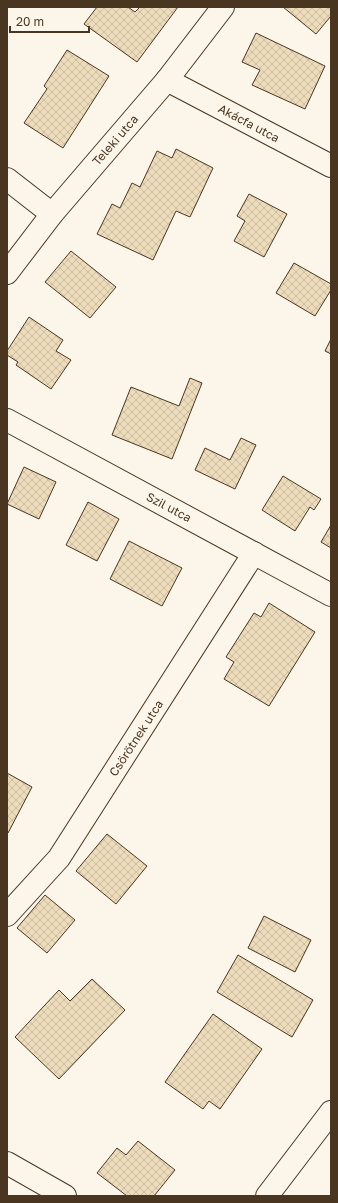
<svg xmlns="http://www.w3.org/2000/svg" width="338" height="1203" font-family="'Golos Text',sans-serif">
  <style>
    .building { fill: url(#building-cross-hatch); stroke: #4a3520 }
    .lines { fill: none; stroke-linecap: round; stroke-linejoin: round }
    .street-casing { stroke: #4a3520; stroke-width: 24 }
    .street { stroke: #fbf6e9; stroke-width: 22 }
    .labels { text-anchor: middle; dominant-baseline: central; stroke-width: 3; stroke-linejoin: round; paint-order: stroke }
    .street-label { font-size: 12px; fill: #4a3520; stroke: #fbf6e9 }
  </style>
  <defs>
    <pattern id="building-cross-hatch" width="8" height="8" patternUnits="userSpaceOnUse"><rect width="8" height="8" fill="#ecdcbc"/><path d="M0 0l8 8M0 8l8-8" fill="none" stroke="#ccbda1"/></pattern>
  </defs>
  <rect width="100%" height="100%" fill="#fbf6e9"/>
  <g class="building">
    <path d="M97,7H128L135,12L140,7H178L137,62L84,24Z"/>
    <path d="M283,7H331V16L316,34Z"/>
    <path d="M256,33L325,66L305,109L252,85L260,70L242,62Z"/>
    <path d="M67,50L109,76L63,148L24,123L47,89L44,86Z"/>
    <path d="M176,149L213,168L190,217L176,211L153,260L97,234L112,204L120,208L132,183L140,187L157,151L172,158Z"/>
    <path d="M249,194L287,214L264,257L234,241L245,221L237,216Z"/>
    <path d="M71,251L116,287L90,318L45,282Z"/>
    <path d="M294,263L331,284V290L315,316L276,293Z"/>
    <path d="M29,317L63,340L56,351L71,360L51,389L16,365L18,362L7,355V351Z"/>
    <path d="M331,339V354L325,351Z"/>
    <path d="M190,378L202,383L172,459L112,435L131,387L179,406Z"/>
    <path d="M241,438L256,445L235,489L195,470L205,448L230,460Z"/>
    <path d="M24,467L56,482L39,519L7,504Z"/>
    <path d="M283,476L321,499L314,510L310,507L295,531L262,510Z"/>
    <path d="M88,502L119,519L97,561L66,545Z"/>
    <path d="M331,525V548L321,542Z"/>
    <path d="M129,541L182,568L162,606L110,579Z"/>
    <path d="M269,603L315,632L269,706L224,679L234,662L226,657L254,613L261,617Z"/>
    <path d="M7,773L32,787L8,833H7Z"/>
    <path d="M107,834L147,866L116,904L76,871Z"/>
    <path d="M45,895L75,920L47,953L17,928Z"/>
    <path d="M264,916L311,940L295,972L248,948Z"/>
    <path d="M238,955L313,1000L292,1037L217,992Z"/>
    <path d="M92,979L125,1010L59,1079L15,1037L59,990L70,1001Z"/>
    <path d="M213,1014L262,1049L220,1109L209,1101L203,1109L165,1082Z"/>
    <path d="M138,1141L175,1170L154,1196H127L97,1173L117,1148L126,1155Z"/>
  </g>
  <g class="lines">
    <g class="street-casing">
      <g id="street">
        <path d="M167,80L331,166"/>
        <path d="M7,179L52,214"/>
        <path d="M7,273L52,214L167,80L223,7"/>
        <path d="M7,420L331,595"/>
        <path d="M7,915L59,858L254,553"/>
        <path d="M7,1163L65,1196"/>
        <path d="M267,1196L331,1112"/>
      </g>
    </g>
    <use href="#street" class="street"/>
  </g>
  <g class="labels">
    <g class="street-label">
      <text transform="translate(249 123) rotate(28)">Akácfa utca</text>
      <text transform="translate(115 140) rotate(-49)">Teleki utca</text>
      <text transform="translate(169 507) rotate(28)">Szil utca</text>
      <text transform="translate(136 738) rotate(-57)">Csörötnek utca</text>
    </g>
  </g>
  <rect width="338" height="1203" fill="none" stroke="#4a3520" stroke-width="16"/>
  <path d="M10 26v6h79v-6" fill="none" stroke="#4a3520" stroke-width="2"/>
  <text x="16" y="26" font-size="12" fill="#4a3520" stroke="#fbf6e9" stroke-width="3" paint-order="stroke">20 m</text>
</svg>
